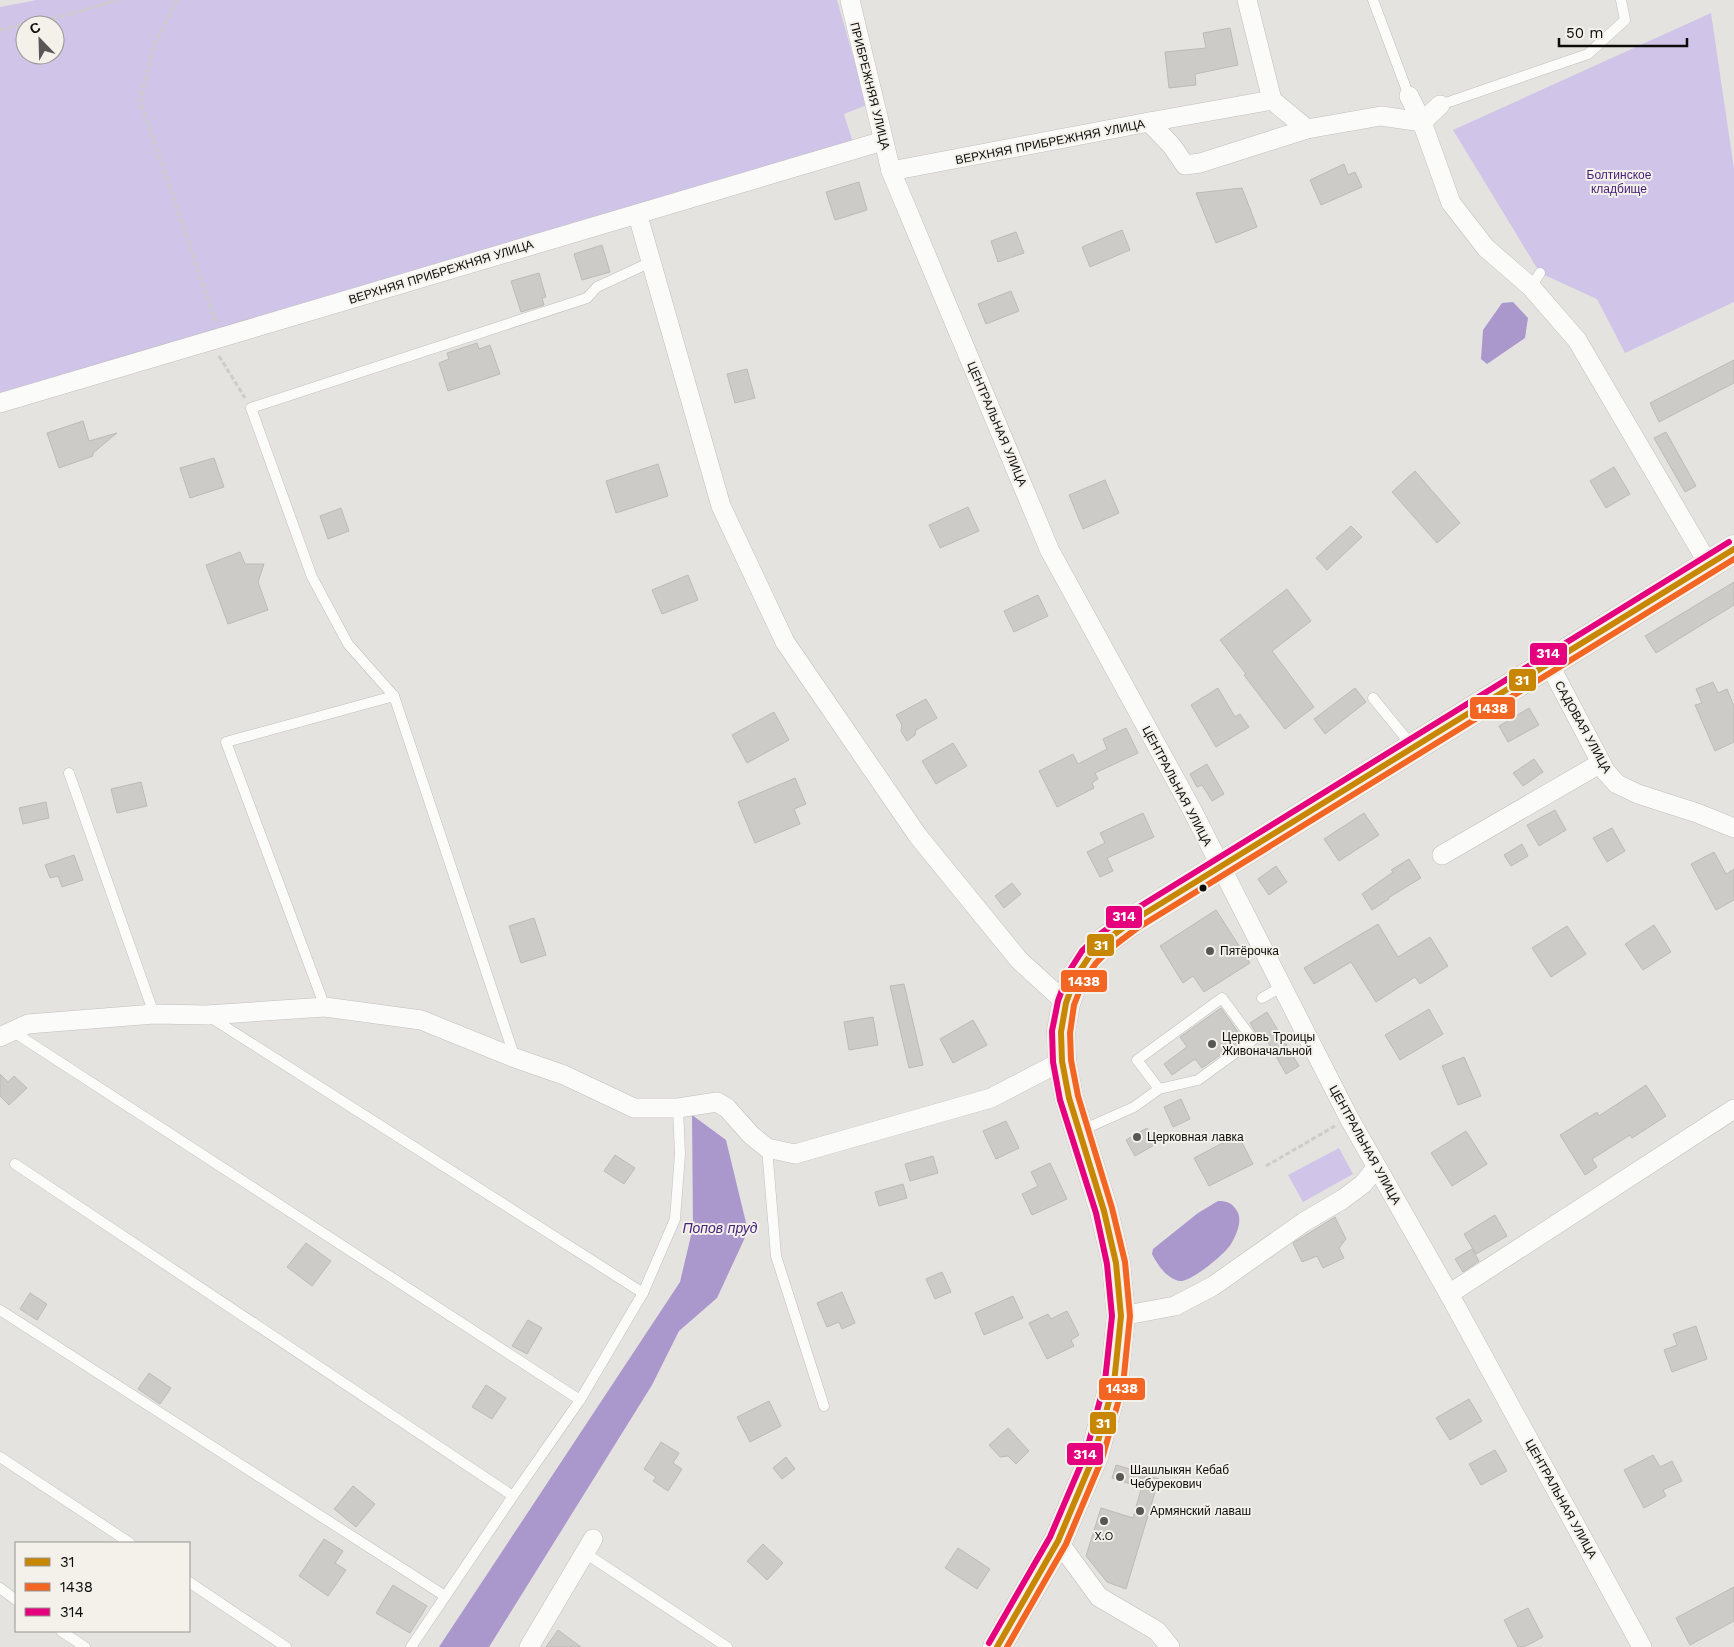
<svg xmlns="http://www.w3.org/2000/svg" width="1734" height="1647" font-family="'Work Sans',sans-serif">
  <style>
    .green { fill: #d0c4e8; fill-rule: evenodd }
    .water { fill: #aa97cc }
    .building { fill: #cccbc8; stroke: #bcbbb8 }
    .lines { fill: none; stroke-linecap: round; stroke-linejoin: round }
    .lane-casing { stroke: #c1bfbd; stroke-width: 11 }
    .street-casing { stroke: #c1bfbd; stroke-width: 20 }
    .secondary-casing { stroke: #c1bfbd; stroke-width: 29 }
    .path { stroke: #cccccb; stroke-width: 3; stroke-dasharray: 5 2.5; stroke-linecap: butt }
    .lane { stroke: #fbfbfa; stroke-width: 10 }
    .street { stroke: #fbfbfa; stroke-width: 19 }
    .secondary { stroke: #fbfbfa; stroke-width: 28 }
    .bus-1-casing { stroke: #f4f1eb; stroke-width: 10 }
    .bus-2-casing { stroke: #f4f1eb; stroke-width: 10 }
    .bus-3-casing { stroke: #f4f1eb; stroke-width: 10 }
    .bus-1 { stroke: #c88702; stroke-width: 6 }
    .bus-2 { stroke: #f26522; stroke-width: 6 }
    .bus-3 { stroke: #e5007d; stroke-width: 6 }
    .bus-dot { fill: #0d0c0a; stroke: #f4f1eb; stroke-width: 2 }
    .poi-dot { fill: #595755; stroke: #f4f1eb; stroke-width: 2 }
    .labels { text-anchor: middle; dominant-baseline: central; stroke-width: 4; stroke-linejoin: round; paint-order: stroke }
    .street-label { font-size: 12px; fill: #0d0c0a; stroke: #f4f1eb }
    .park-label { font-size: 12px; fill: #441c77; stroke: #f4f1eb }
    .poi-label { font-size: 12px; fill: #0d0c0a; stroke: #f4f1eb; text-anchor: start }
    .water-label { font-size: 14px; font-style: italic; fill: #48227d; stroke: #f4f1eb }
    .line-badge { stroke: #f4f1eb; stroke-width: 2 }
    .badge-label { font-size: 14px; text-anchor: middle; font-weight: bold; fill: #fff }
  </style>
  <rect width="100%" height="100%" fill="#e5e3e0"/>
  <g class="green">
    <path d="M37,0H837L867,105L844,114L853,143L0,407V7ZM25,25H55V55H25Z"/>
    <path d="M1711,13L1734,169V302L1625,353L1597,299L1540,273L1453,130Z"/>
    <path d="M1339,1148L1353,1174L1303,1202L1288,1175Z"/>
  </g>
  <g class="water">
    <path d="M1513,302L1528,318L1525,338L1487,364L1481,359L1483,330L1502,303Z"/>
    <path d="M692,1115L726,1140L748,1231L717,1298L679,1331L652,1385L489,1647H439L680,1282L693,1227Z"/>
    <path d="M1218,1201C1227,1201 1232,1203 1237,1211C1243,1221 1236,1235 1231,1244C1225,1254 1190,1283 1179,1281C1166,1278 1157,1264 1152,1254L1153,1249L1198,1213Z"/>
  </g>
  <g class="building">
    <path d="M1230,28L1238,65L1195,74L1196,85L1169,88L1165,52L1206,48L1203,33Z"/>
    <path d="M1344,164L1348,175L1355,172L1362,187L1321,205L1310,180Z"/>
    <path d="M859,182L867,210L835,220L826,192Z"/>
    <path d="M1242,188L1257,227L1216,243L1196,193Z"/>
    <path d="M1122,230L1130,250L1090,267L1082,247Z"/>
    <path d="M1016,232L1024,253L998,262L991,241Z"/>
    <path d="M602,245L610,272L582,280L574,254Z"/>
    <path d="M539,273L546,297L542,298L544,305L521,312L511,281Z"/>
    <path d="M1011,291L1019,311L986,324L978,304Z"/>
    <path d="M477,343L479,349L490,345L500,374L448,391L439,363L449,359L447,353Z"/>
    <path d="M1734,360V383L1659,422L1650,403Z"/>
    <path d="M747,369L755,398L735,403L727,374Z"/>
    <path d="M83,421L89,441L117,433L93,453V456L59,468L47,433Z"/>
    <path d="M1666,432L1696,486L1685,492L1654,438Z"/>
    <path d="M214,458L224,487L190,498L180,468Z"/>
    <path d="M658,464L668,496L616,513L606,481Z"/>
    <path d="M1614,467L1630,494L1606,508L1590,481Z"/>
    <path d="M1415,471L1460,523L1437,543L1392,492Z"/>
    <path d="M1105,480L1119,513L1083,529L1069,495Z"/>
    <path d="M968,507L979,531L940,548L929,525Z"/>
    <path d="M341,508L349,531L328,539L320,516Z"/>
    <path d="M1351,526L1362,537L1327,570L1316,558Z"/>
    <path d="M240,552L245,564H264L258,582L268,610L228,624L206,565Z"/>
    <path d="M688,575L698,600L662,614L652,590Z"/>
    <path d="M1734,582V605L1656,653L1645,636Z"/>
    <path d="M1287,589L1311,621L1272,651L1314,707L1285,729L1244,675L1246,674L1220,640Z"/>
    <path d="M1038,595L1048,616L1014,632L1004,611Z"/>
    <path d="M1713,682L1718,693L1727,689L1734,706V742L1715,751L1695,705L1702,703L1696,689Z"/>
    <path d="M1218,688L1235,717L1240,714L1249,727L1216,747L1191,705Z"/>
    <path d="M1355,688L1366,702L1325,734L1314,719Z"/>
    <path d="M926,699L937,718L916,730L915,735L907,741L901,731L902,725L896,715Z"/>
    <path d="M1529,708L1539,725L1508,742L1499,726Z"/>
    <path d="M774,712L789,740L747,763L732,735Z"/>
    <path d="M1126,728L1138,753L1095,773L1098,779L1092,783L1094,788L1057,807L1039,771L1073,754L1078,764L1107,749L1103,739Z"/>
    <path d="M953,743L967,766L936,784L922,761Z"/>
    <path d="M1534,759L1543,772L1523,786L1513,773Z"/>
    <path d="M1207,764L1224,794L1212,801L1202,785L1197,787L1190,774Z"/>
    <path d="M795,778L806,804L794,809L800,824L755,843L738,802Z"/>
    <path d="M141,782L147,806L117,813L111,789Z"/>
    <path d="M46,802L49,818L23,824L19,808Z"/>
    <path d="M1555,810L1566,830L1539,846L1527,825Z"/>
    <path d="M1143,813L1154,837L1107,858L1113,871L1100,877L1087,852L1105,843L1100,833Z"/>
    <path d="M1364,813L1379,835L1339,861L1324,839Z"/>
    <path d="M1612,828L1625,851L1607,862L1593,838Z"/>
    <path d="M1522,844L1528,856L1511,866L1504,855Z"/>
    <path d="M1714,852L1726,874L1734,869V900L1716,910L1691,864Z"/>
    <path d="M74,855L83,880L62,887L58,876L50,878L45,865Z"/>
    <path d="M1409,859L1421,878L1388,898L1389,899L1372,910L1362,894L1393,872L1391,870Z"/>
    <path d="M1276,866L1287,882L1269,895L1258,879Z"/>
    <path d="M1012,883L1021,894L1004,908L995,896Z"/>
    <path d="M1216,910L1250,963L1204,992L1193,976L1183,983L1160,946Z"/>
    <path d="M534,918L546,955L521,963L509,926Z"/>
    <path d="M1378,924L1398,957L1430,937L1448,966L1420,984L1415,977L1376,1002L1351,962L1314,984L1304,968Z"/>
    <path d="M1654,925L1671,952L1643,970L1625,944Z"/>
    <path d="M1567,926L1586,954L1551,977L1532,948Z"/>
    <path d="M904,984L923,1065L909,1068L890,986Z"/>
    <path d="M1221,1008L1243,1039L1202,1068L1195,1059L1172,1075L1164,1064L1187,1047L1180,1037Z"/>
    <path d="M1429,1009L1443,1034L1400,1060L1385,1035Z"/>
    <path d="M1267,1012L1299,1066L1286,1074L1264,1035L1259,1038L1250,1023Z"/>
    <path d="M873,1017L878,1045L849,1050L844,1022Z"/>
    <path d="M973,1020L987,1045L953,1063L940,1039Z"/>
    <path d="M1464,1057L1481,1096L1458,1105L1442,1066Z"/>
    <path d="M0,1074L8,1082L14,1076L27,1088L9,1105L0,1096Z"/>
    <path d="M1646,1085L1666,1116L1632,1138L1630,1135L1592,1159L1597,1167L1585,1175L1560,1135L1597,1112L1599,1116Z"/>
    <path d="M1181,1099L1190,1119L1173,1127L1164,1107Z"/>
    <path d="M1006,1121L1019,1148L996,1159L983,1131Z"/>
    <path d="M1147,1128L1156,1144L1135,1156L1126,1140Z"/>
    <path d="M1466,1131L1487,1164L1452,1186L1431,1153Z"/>
    <path d="M1238,1135L1253,1164L1209,1186L1194,1158Z"/>
    <path d="M615,1155L635,1168L624,1184L604,1171Z"/>
    <path d="M933,1156L938,1173L910,1181L905,1164Z"/>
    <path d="M1050,1163L1067,1199L1032,1215L1022,1194L1038,1186L1031,1172Z"/>
    <path d="M903,1184L907,1198L879,1206L875,1192Z"/>
    <path d="M1495,1215L1507,1236L1476,1254L1464,1234Z"/>
    <path d="M1335,1217L1346,1239L1339,1248L1344,1258L1323,1268L1317,1256L1302,1262L1293,1243Z"/>
    <path d="M306,1243L331,1261L312,1286L287,1267Z"/>
    <path d="M1472,1249L1479,1261L1463,1272L1455,1259Z"/>
    <path d="M942,1272L951,1292L935,1299L926,1279Z"/>
    <path d="M842,1292L855,1323L842,1329L839,1322L827,1327L817,1303Z"/>
    <path d="M30,1293L47,1304L37,1320L20,1309Z"/>
    <path d="M1013,1296L1023,1318L984,1335L975,1313Z"/>
    <path d="M1067,1311L1079,1335L1071,1340L1074,1346L1047,1359L1029,1323L1048,1314L1051,1319Z"/>
    <path d="M528,1320L542,1328L527,1354L512,1346Z"/>
    <path d="M1696,1326L1707,1359L1672,1372L1664,1350L1677,1345L1673,1334Z"/>
    <path d="M149,1373L171,1388L160,1404L138,1389Z"/>
    <path d="M486,1385L506,1398L492,1419L472,1407Z"/>
    <path d="M1469,1399L1482,1421L1450,1440L1436,1418Z"/>
    <path d="M769,1401L781,1426L750,1442L737,1417Z"/>
    <path d="M1008,1428L1029,1451L1016,1464L1008,1456L1000,1457L989,1445Z"/>
    <path d="M661,1442L679,1453L673,1463L682,1469L668,1491L653,1481L656,1477L644,1469Z"/>
    <path d="M1495,1450L1507,1471L1481,1485L1469,1464Z"/>
    <path d="M1653,1455L1660,1467L1672,1461L1682,1481L1663,1490L1666,1496L1644,1508L1624,1470Z"/>
    <path d="M786,1457L795,1469L782,1479L773,1468Z"/>
    <path d="M1116,1465L1144,1473L1140,1487L1112,1478Z"/>
    <path d="M1145,1475L1159,1479L1126,1589L1107,1582L1086,1556L1101,1508L1133,1518Z"/>
    <path d="M353,1486L375,1504L356,1527L334,1509Z"/>
    <path d="M324,1539L343,1551L335,1563L346,1570L328,1596L299,1576Z"/>
    <path d="M763,1544L783,1563L767,1580L747,1561Z"/>
    <path d="M958,1548L990,1569L977,1589L945,1568Z"/>
    <path d="M393,1585L427,1606L410,1633L376,1613Z"/>
    <path d="M1734,1587V1621L1690,1645L1676,1618Z"/>
    <path d="M1528,1608L1543,1637L1524,1647H1518L1504,1620Z"/>
    <path d="M558,1630L581,1647H546Z"/>
  </g>
  <g class="lines">
    <g class="lane-casing">
      <g id="lane">
        <path d="M1373,0L1409,96"/>
        <path d="M1440,105L1588,54L1625,20L1621,0"/>
        <path d="M1531,287L1540,273"/>
        <path d="M394,696L348,644L312,577L251,408L587,298L597,287L651,262"/>
        <path d="M1373,698L1413,747"/>
        <path d="M69,773L154,1014"/>
        <path d="M1262,998L1281,987"/>
        <path d="M325,1007L226,742L394,696L515,1058"/>
        <path d="M210,1017L643,1293"/>
        <path d="M12,1031L580,1400"/>
        <path d="M1080,1131L1134,1107L1159,1089L1198,1080L1253,1040L1222,998L1137,1060L1159,1089"/>
        <path d="M767,1148L776,1256L824,1406"/>
        <path d="M15,1164L513,1496"/>
        <path d="M0,1310L445,1596"/>
        <path d="M0,1457L130,1543"/>
        <path d="M585,1553L727,1647"/>
        <path d="M189,1582L286,1647"/>
        <path d="M0,1588L16,1600"/>
        <path d="M61,1631L85,1647"/>
        <path d="M411,1647L513,1496L580,1400L643,1293L675,1219L680,1154L678,1108"/>
      </g>
    </g>
    <g class="street-casing">
      <g id="street">
        <path d="M850,0L891,171L1050,551L1191,808L1349,1118L1449,1294L1642,1647"/>
        <path d="M1409,96L1422,122L1451,203L1486,248L1531,287L1577,340L1709,565"/>
        <path d="M1272,100L1307,129"/>
        <path d="M1149,122L1272,100L1247,0"/>
        <path d="M891,171L1149,122L1172,146L1185,165L1200,163L1307,129L1381,116L1422,122L1440,105"/>
        <path d="M640,223L721,506L785,642L918,836L1019,960L1066,1003"/>
        <path d="M0,403L883,141"/>
        <path d="M1549,664L1606,772L1617,784L1638,794L1697,813L1734,828"/>
        <path d="M1442,855L1601,763"/>
        <path d="M0,1037L28,1024L154,1014L207,1015L325,1007L421,1020L515,1058L564,1075L634,1108H678L717,1102L727,1108L751,1135L767,1148L795,1154L991,1098L1062,1061"/>
        <path d="M1449,1294L1734,1109"/>
        <path d="M1121,1316L1175,1306L1213,1286L1304,1222L1343,1199L1363,1184L1376,1168"/>
        <path d="M1058,1541L1099,1597L1157,1631L1170,1647"/>
        <path d="M529,1647L593,1539"/>
      </g>
    </g>
    <g class="secondary-casing">
      <path id="secondary" d="M997,1647L1058,1541L1094,1456L1114,1383L1121,1316L1116,1263L1104,1211L1069,1098L1062,1061L1061,1032L1066,1003L1075,978L1089,957L1105,941L1131,922L1734,549"/>
    </g>
    <g class="path">
      <path d="M177,0L154,46L140,101L216,322"/>
      <path d="M0,30L59,17L119,0"/>
      <path d="M219,356L245,398"/>
      <path d="M1266,1166L1335,1126"/>
    </g>
    <use href="#lane" class="lane"/>
    <use href="#street" class="street"/>
    <use href="#secondary" class="secondary"/>
    <g class="bus-1-casing">
      <path id="bus-1" d="M997,1647L1058,1541L1094,1456L1114,1383L1121,1316L1116,1263L1104,1211L1069,1098L1062,1061L1061,1032L1066,1003L1075,978L1089,957L1105,941L1131,922L1734,549"/>
    </g>
    <g class="bus-2-casing">
      <path id="bus-2" d="M1007,1647L1066,1544L1102,1459L1123,1385L1130,1316L1125,1262L1112,1208L1078,1096L1071,1060L1070,1033L1074,1005L1083,982L1096,963L1111,948L1136,929L1734,559"/>
    </g>
    <g class="bus-3-casing">
      <path id="bus-3" d="M989,1643L1050,1537L1086,1453L1105,1381L1112,1316L1107,1264L1096,1213L1060,1100L1053,1062L1052,1031L1058,1001L1068,973L1082,951L1099,935L1126,915L1729,542"/>
    </g>
    <use href="#bus-1" class="bus-1"/>
    <use href="#bus-2" class="bus-2"/>
    <use href="#bus-3" class="bus-3"/>
  </g>
  <circle class="bus-dot" cx="1203" cy="888" r="4.5"/>
  <g class="poi-dot">
    <circle cx="1210" cy="951" r="5"/>
    <circle cx="1212" cy="1044" r="5"/>
    <circle cx="1137" cy="1137" r="5"/>
    <circle cx="1120" cy="1477" r="5"/>
    <circle cx="1140" cy="1511" r="5"/>
    <circle cx="1104" cy="1521" r="5"/>
  </g>
  <g class="labels">
    <g class="street-label">
      <text transform="translate(870 86) rotate(76)">ПРИБРЕЖНЯЯ УЛИЦА</text>
      <text transform="translate(1050 142) rotate(-11)">ВЕРХНЯЯ ПРИБРЕЖНЯЯ УЛИЦА</text>
      <text transform="translate(441 272) rotate(-17)">ВЕРХНЯЯ ПРИБРЕЖНЯЯ УЛИЦА</text>
      <text transform="translate(997 424) rotate(67)">ЦЕНТРАЛЬНАЯ УЛИЦА</text>
      <text transform="translate(1583 727) rotate(61)">САДОВАЯ УЛИЦА</text>
      <text transform="translate(1177 786) rotate(62)">ЦЕНТРАЛЬНАЯ УЛИЦА</text>
      <text transform="translate(1365 1145) rotate(61)">ЦЕНТРАЛЬНАЯ УЛИЦА</text>
      <text transform="translate(1561 1499) rotate(61)">ЦЕНТРАЛЬНАЯ УЛИЦА</text>
    </g>
    <g class="park-label">
      <text x="1619" y="175">Болтинское<tspan x="1619" dy="14">кладбище</tspan></text>
    </g>
    <g class="poi-label">
      <text x="1220" y="951">Пятёрочка</text>
      <text x="1222" y="1037">Церковь Троицы<tspan x="1222" dy="14">Живоначальной</tspan></text>
      <text x="1147" y="1137">Церковная лавка</text>
      <text x="1130" y="1470">Шашлыкян Кебаб<tspan x="1130" dy="14">Чебурекович</tspan></text>
      <text x="1150" y="1511">Армянский лаваш</text>
      <text x="1104" y="1536" text-anchor="middle">X.O</text>
    </g>
    <g class="water-label">
      <text x="720" y="1228">Попов пруд</text>
    </g>
  </g>
  <g class="line-badge">
    <rect x="1529" y="642" width="39" height="24" rx="5" fill="#e5007d"/>
    <rect x="1508" y="668" width="29" height="24" rx="5" fill="#c88702"/>
    <rect x="1469" y="696" width="47" height="24" rx="5" fill="#f26522"/>
    <rect x="1105" y="905" width="38" height="24" rx="5" fill="#e5007d"/>
    <rect x="1086" y="933" width="29" height="24" rx="5" fill="#c88702"/>
    <rect x="1060" y="969" width="48" height="24" rx="5" fill="#f26522"/>
    <rect x="1098" y="1377" width="48" height="24" rx="5" fill="#f26522"/>
    <rect x="1089" y="1411" width="28" height="24" rx="5" fill="#c88702"/>
    <rect x="1066" y="1442" width="38" height="24" rx="5" fill="#e5007d"/>
  </g>
  <g class="badge-label">
    <text x="1548" y="658">314</text>
    <text x="1522" y="685">31</text>
    <text x="1492" y="713">1438</text>
    <text x="1124" y="921">314</text>
    <text x="1101" y="950">31</text>
    <text x="1084" y="986">1438</text>
    <text x="1122" y="1393">1438</text>
    <text x="1103" y="1428">31</text>
    <text x="1085" y="1459">314</text>
  </g>
  <rect x="15" y="1542" width="175" height="90" fill="#f4f1eb" stroke="#989591"/>
  <rect x="25" y="1558" width="25" height="8" fill="#c88702" stroke="#989591"/>
  <text x="60" y="1567" font-size="15" fill="#0d0c0a">31</text>
  <rect x="25" y="1583" width="25" height="8" fill="#f26522" stroke="#989591"/>
  <text x="60" y="1592" font-size="15" fill="#0d0c0a">1438</text>
  <rect x="25" y="1608" width="25" height="8" fill="#e5007d" stroke="#989591"/>
  <text x="60" y="1617" font-size="15" fill="#0d0c0a">314</text>
  <g transform="translate(40 40) rotate(337)"><circle r="24" fill="#f4f1eb" stroke="#989591"/>
  <path d="M0-4L9 19L0 12L-9 19Z" fill="#595755"/>
  <text y="-8" font-size="14" font-weight="bold" text-anchor="middle" fill="#0d0c0a">С</text>
  </g>
  <path d="M1559 38v8h128v-8" fill="none" stroke="#0d0c0a" stroke-width="2.5"/>
  <text x="1566" y="38" font-size="15" fill="#0d0c0a" stroke="#f4f1eb" stroke-width="4" paint-order="stroke">50 m</text>
</svg>
